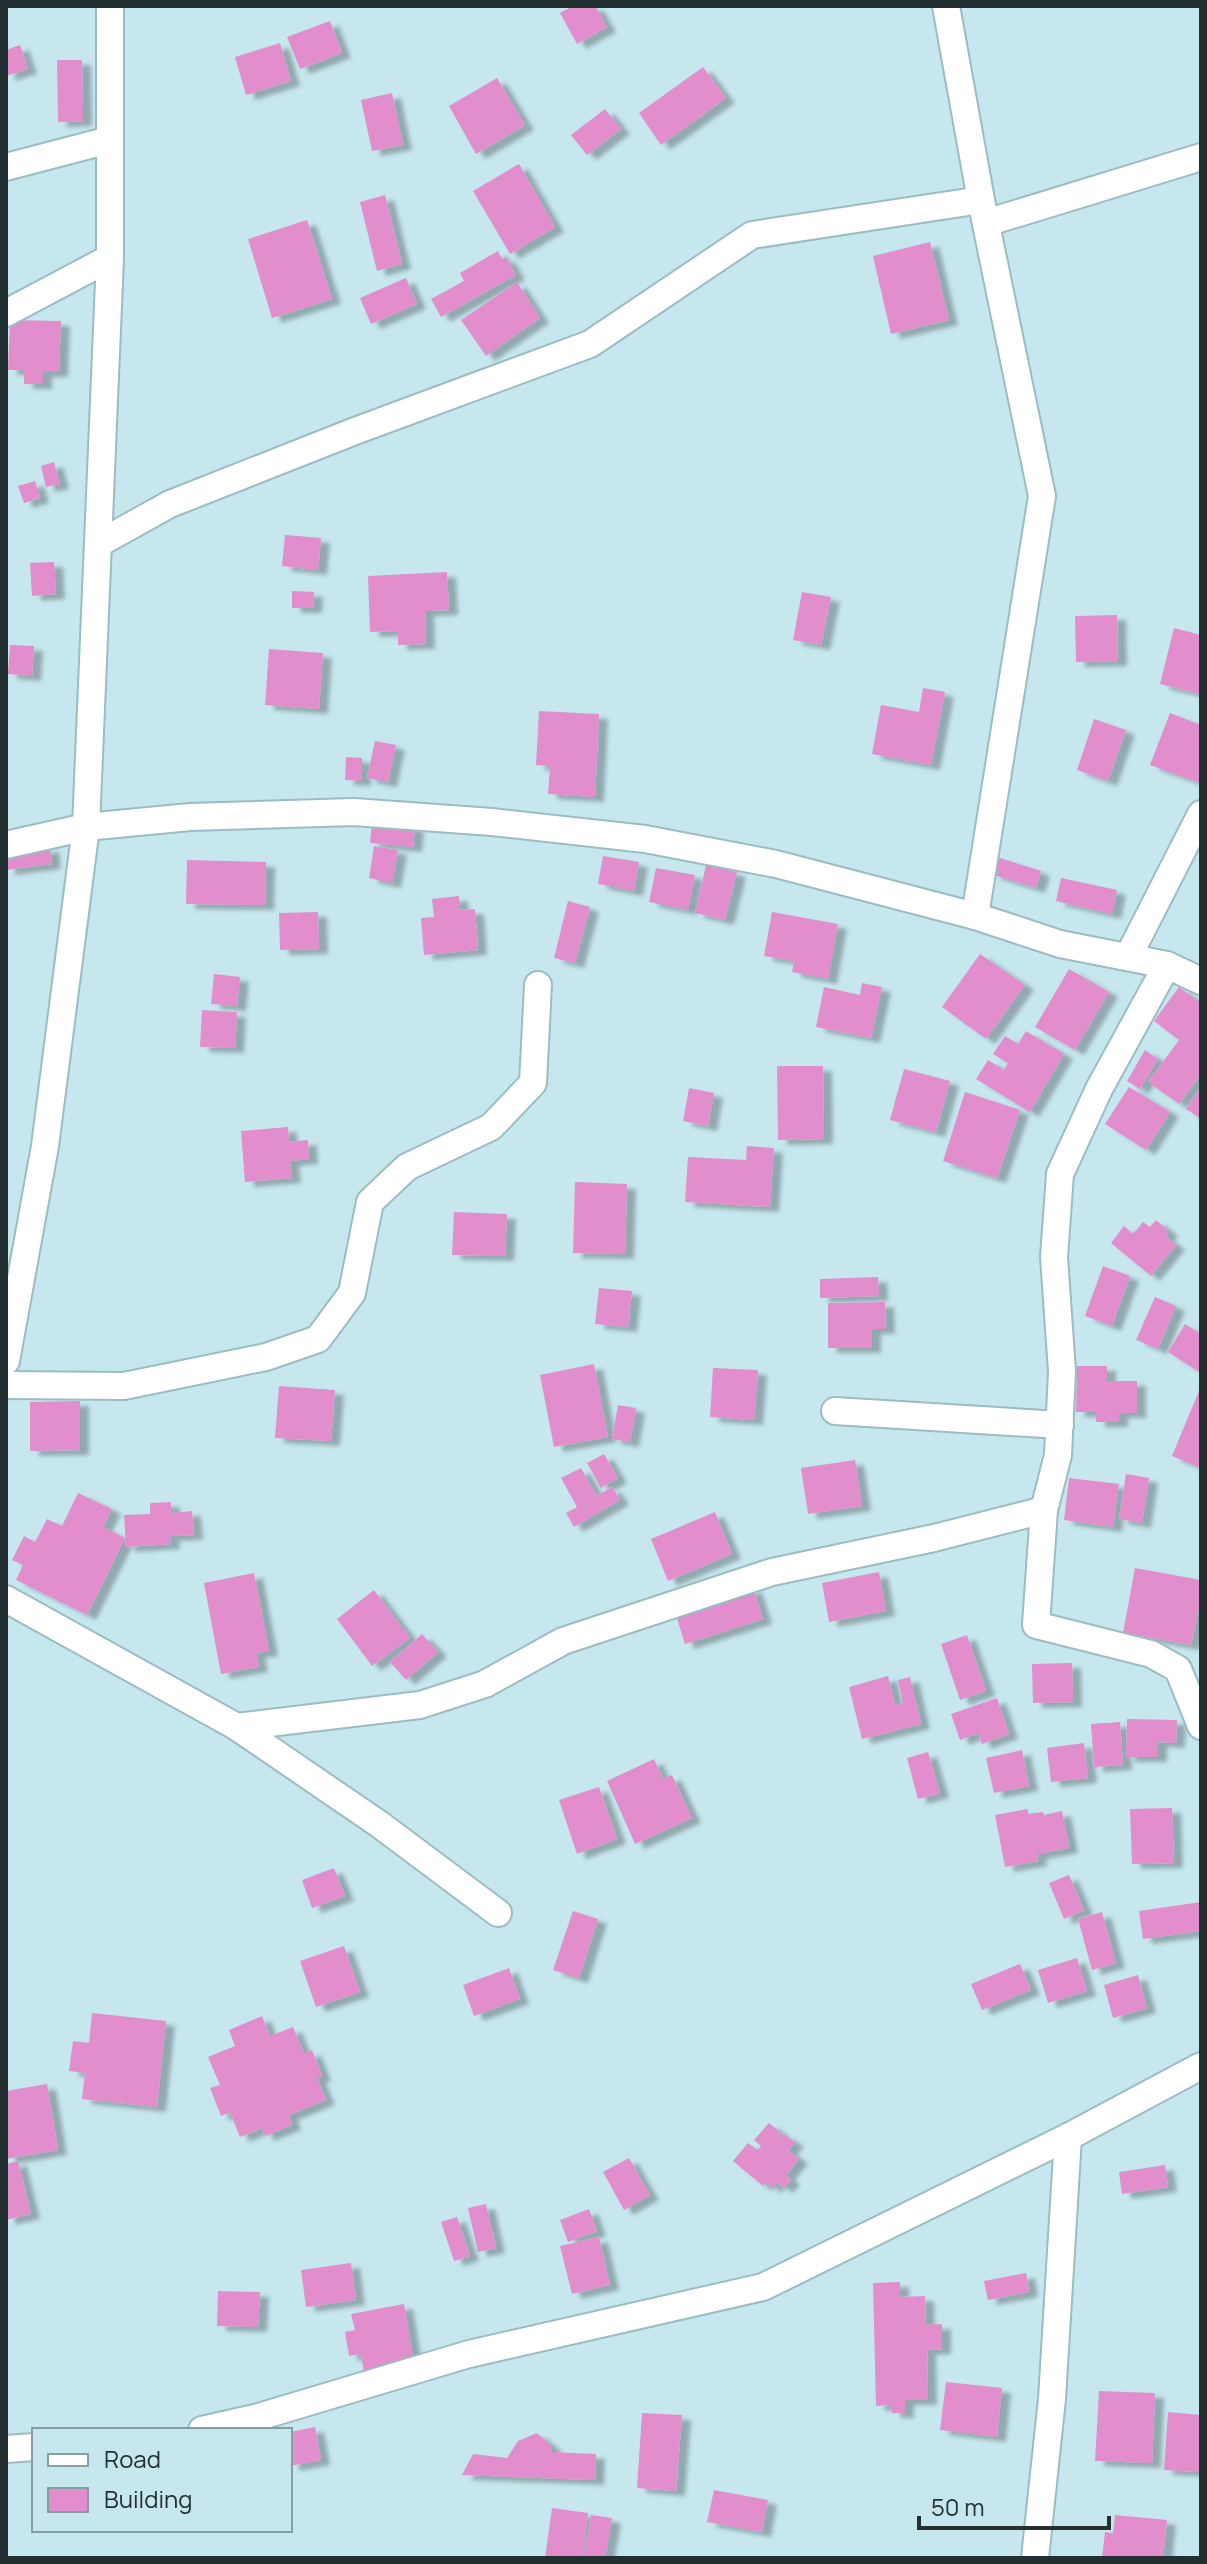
<svg xmlns="http://www.w3.org/2000/svg" width="1207" height="2564" font-family="Manrope,sans-serif">
  <style>
    .building { fill: #e28ecc; filter: url(#shadow) }
    .lines { fill: none; stroke-linecap: round; stroke-linejoin: round }
    .street-casing { stroke: #9cbcc3; stroke-width: 30 }
    .street { stroke: #fff; stroke-width: 26 }
  </style>
  <defs>
    <filter id="shadow"><feDropShadow dx="9" dy="5" stdDeviation="2" flood-color="#0004"/></filter>
  </defs>
  <rect width="100%" height="100%" fill="#c6e7ee"/>
  <g class="building">
    <path d="M573,6H595L607,27L577,44L560,13Z"/>
    <path d="M330,21L342,53L300,69L287,37Z"/>
    <path d="M280,43L291,81L246,95L235,57Z"/>
    <path d="M20,45L28,69L6,76V50Z"/>
    <path d="M57,60H82L83,121L58,122Z"/>
    <path d="M703,67L726,98L661,145L639,113Z"/>
    <path d="M497,78L525,125L476,154L449,106Z"/>
    <path d="M392,93L403,145L372,151L361,100Z"/>
    <path d="M605,109L621,129L587,155L571,135Z"/>
    <path d="M519,164L555,227L510,254L473,191Z"/>
    <path d="M385,195L402,264L377,271L360,202Z"/>
    <path d="M307,220L332,299L272,318L248,239Z"/>
    <path d="M930,242L949,320L891,334L873,256Z"/>
    <path d="M498,251L502,259L506,257L516,275L441,317L431,299L464,281L460,273Z"/>
    <path d="M406,278L417,304L371,324L360,298Z"/>
    <path d="M517,282L540,318L486,356L461,320Z"/>
    <path d="M10,320L61,321L59,372H43V384H24V370H8Z"/>
    <path d="M54,462L60,484L46,487L41,466Z"/>
    <path d="M35,481L40,498L24,503L18,486Z"/>
    <path d="M285,535L321,538L318,570L282,566Z"/>
    <path d="M54,562L56,594L32,596L30,563Z"/>
    <path d="M447,572L449,610L425,611L426,644L398,645V631L370,632L368,576Z"/>
    <path d="M292,591L314,592L313,608H292Z"/>
    <path d="M802,592L831,597L821,645L793,640Z"/>
    <path d="M1117,615L1118,661L1076,662L1075,616Z"/>
    <path d="M1174,628L1201,635V694L1160,684Z"/>
    <path d="M10,645L34,646L32,676L8,674Z"/>
    <path d="M269,649L323,653L319,709L265,705Z"/>
    <path d="M923,688L945,692L931,765L872,754L881,705L919,712Z"/>
    <path d="M539,711L599,714L595,797L548,794L550,766L536,765Z"/>
    <path d="M1170,713L1201,725L1200,783L1150,765Z"/>
    <path d="M1094,719L1126,730L1108,781L1077,770Z"/>
    <path d="M375,741L396,745L388,782L367,778Z"/>
    <path d="M346,757L362,758V781L345,780Z"/>
    <path d="M372,822L415,826L413,847L370,843Z"/>
    <path d="M374,846L398,850L392,883L369,878Z"/>
    <path d="M50,847L52,864L6,870V853Z"/>
    <path d="M603,856L639,862L634,891L598,884Z"/>
    <path d="M997,857L1041,871L1036,888L991,874Z"/>
    <path d="M187,860L266,862L265,905L186,904Z"/>
    <path d="M706,865L737,872L725,920L695,913Z"/>
    <path d="M656,868L695,875L688,910L649,902Z"/>
    <path d="M1061,878L1117,890L1112,914L1056,901Z"/>
    <path d="M459,896L460,910L475,909L478,950L424,955L421,918L434,917L432,899Z"/>
    <path d="M568,901L590,907L575,963L554,958Z"/>
    <path d="M318,912L319,949L280,950L279,913Z"/>
    <path d="M772,912L838,924L828,979L792,972L794,961L764,956Z"/>
    <path d="M980,954L1025,985L986,1039L942,1007Z"/>
    <path d="M1069,969L1109,992L1075,1050L1035,1027Z"/>
    <path d="M214,974L240,977L237,1006L211,1004Z"/>
    <path d="M862,983L882,987L871,1038L816,1027L824,987L860,995Z"/>
    <path d="M1179,987L1201,1003V1074L1179,1104L1148,1082L1179,1040L1154,1021Z"/>
    <path d="M202,1010L237,1012L235,1048L200,1047Z"/>
    <path d="M1026,1031L1064,1054L1030,1112L976,1079L988,1060L1004,1070L1008,1063L993,1054L1005,1036L1018,1044Z"/>
    <path d="M1145,1050L1158,1059L1140,1089L1127,1081Z"/>
    <path d="M777,1066H823L824,1139L778,1140Z"/>
    <path d="M904,1069L950,1081L936,1132L890,1120Z"/>
    <path d="M1129,1087L1170,1112L1146,1150L1105,1124Z"/>
    <path d="M1201,1087V1119L1186,1109Z"/>
    <path d="M689,1088L714,1093L708,1126L683,1121Z"/>
    <path d="M965,1092L1020,1110L997,1178L943,1161Z"/>
    <path d="M288,1127L289,1142L308,1140L309,1159L290,1161L292,1178L245,1182L241,1131Z"/>
    <path d="M747,1146L774,1148L770,1207L685,1202L688,1157L746,1160Z"/>
    <path d="M575,1182L627,1184L625,1254L573,1253Z"/>
    <path d="M454,1212L507,1214L505,1256L452,1255Z"/>
    <path d="M1156,1220L1169,1231L1165,1236L1176,1245L1151,1276L1111,1243L1124,1226L1133,1234L1143,1222L1150,1227Z"/>
    <path d="M1103,1266L1130,1276L1112,1326L1085,1316Z"/>
    <path d="M878,1277L879,1296L820,1298V1279Z"/>
    <path d="M599,1288L632,1291L628,1327L595,1324Z"/>
    <path d="M1155,1297L1176,1306L1158,1349L1136,1340Z"/>
    <path d="M885,1302L886,1329H872V1348H828V1303Z"/>
    <path d="M1185,1324L1201,1334V1373L1168,1352Z"/>
    <path d="M594,1364L608,1437L554,1447L540,1375Z"/>
    <path d="M1077,1366H1107V1381H1137V1413H1119V1422H1096V1412H1076Z"/>
    <path d="M713,1368L758,1370L754,1420L710,1417Z"/>
    <path d="M279,1386L335,1390L331,1441L275,1438Z"/>
    <path d="M1201,1386V1468L1172,1456Z"/>
    <path d="M80,1401V1450L30,1451V1402Z"/>
    <path d="M618,1405L636,1408L630,1442L612,1439Z"/>
    <path d="M604,1454L618,1478L601,1488L587,1463Z"/>
    <path d="M855,1460L862,1506L808,1514L801,1468Z"/>
    <path d="M581,1468L597,1496L612,1487L620,1500L574,1527L566,1513L577,1507L561,1478Z"/>
    <path d="M1126,1474L1149,1478L1142,1523L1119,1519Z"/>
    <path d="M1069,1478L1119,1484L1113,1527L1064,1520Z"/>
    <path d="M78,1493L112,1509L103,1527L125,1538L87,1615L16,1580L23,1565L12,1560L24,1536L35,1542L47,1519L62,1526Z"/>
    <path d="M171,1502V1513L192,1511L194,1535L170,1536L171,1544L126,1547L124,1515L150,1514V1503Z"/>
    <path d="M715,1512L732,1554L668,1581L651,1539Z"/>
    <path d="M1135,1568L1201,1580V1599L1191,1645L1123,1633Z"/>
    <path d="M879,1572L886,1611L829,1622L822,1583Z"/>
    <path d="M254,1573L269,1651L256,1653L259,1667L221,1674L204,1583Z"/>
    <path d="M753,1587L763,1619L685,1644L675,1612Z"/>
    <path d="M374,1590L410,1638L372,1666L337,1619Z"/>
    <path d="M422,1634L438,1652L406,1680L390,1662Z"/>
    <path d="M967,1635L986,1691L960,1700L941,1644Z"/>
    <path d="M1072,1663L1073,1702L1033,1703L1032,1664Z"/>
    <path d="M888,1676L895,1705L903,1703L898,1680L910,1677L921,1724L862,1739L849,1687Z"/>
    <path d="M997,1698L1009,1734L982,1744L978,1733L960,1740L951,1714Z"/>
    <path d="M1127,1719L1177,1720L1176,1743L1158,1742V1757H1126Z"/>
    <path d="M1120,1722L1123,1765L1094,1767L1091,1724Z"/>
    <path d="M1084,1743L1088,1778L1051,1782L1047,1748Z"/>
    <path d="M1022,1750L1029,1786L994,1793L986,1758Z"/>
    <path d="M928,1752L940,1793L918,1799L907,1758Z"/>
    <path d="M654,1759L663,1779L672,1775L692,1818L635,1844L607,1781Z"/>
    <path d="M599,1787L617,1839L577,1854L559,1800Z"/>
    <path d="M1172,1808L1174,1863L1132,1864L1130,1809Z"/>
    <path d="M1028,1809V1814L1043,1812L1044,1815L1062,1811L1069,1848L1037,1854L1038,1861L1005,1867L995,1815Z"/>
    <path d="M334,1868L345,1896L312,1908L302,1880Z"/>
    <path d="M1069,1875L1084,1910L1064,1919L1049,1883Z"/>
    <path d="M1201,1902V1931L1143,1939L1139,1911Z"/>
    <path d="M573,1911L598,1919L579,1978L553,1970Z"/>
    <path d="M1102,1912L1116,1963L1092,1970L1078,1919Z"/>
    <path d="M344,1946L360,1992L316,2007L300,1961Z"/>
    <path d="M1077,1958L1087,1991L1048,2003L1038,1970Z"/>
    <path d="M1020,1964L1031,1990L982,2010L971,1984Z"/>
    <path d="M509,1968L520,1999L474,2016L463,1985Z"/>
    <path d="M1138,1975L1147,2008L1113,2018L1104,1985Z"/>
    <path d="M92,2013L166,2021L157,2107L82,2099L85,2073L69,2071L73,2041L89,2043Z"/>
    <path d="M262,2016L270,2036L293,2027L304,2054L312,2050L322,2076L317,2078L326,2100L289,2115L292,2125L265,2136L262,2128L240,2137L230,2112L221,2116L210,2088L220,2085L208,2057L235,2046L229,2030Z"/>
    <path d="M47,2084L58,2150L6,2159V2091Z"/>
    <path d="M769,2123L781,2133L779,2135L781,2137L784,2134L795,2142L788,2150L799,2159L786,2175L791,2180L784,2188L777,2183L772,2188L766,2182L763,2186L733,2161L748,2143L758,2150L761,2146L754,2140Z"/>
    <path d="M629,2158L650,2195L624,2210L603,2172Z"/>
    <path d="M18,2161L31,2214L6,2220V2164Z"/>
    <path d="M1165,2165L1168,2187L1122,2194L1119,2172Z"/>
    <path d="M486,2204L496,2248L478,2252L468,2208Z"/>
    <path d="M589,2209L597,2231L568,2242L560,2220Z"/>
    <path d="M457,2217L470,2256L454,2261L441,2222Z"/>
    <path d="M599,2237L610,2285L572,2294L560,2246Z"/>
    <path d="M351,2263L356,2300L306,2307L301,2270Z"/>
    <path d="M1026,2273L1029,2292L988,2300L984,2281Z"/>
    <path d="M900,2282V2297L925,2296L926,2325L942,2324V2349L927,2350L928,2400H905V2413H892L891,2405L876,2406L873,2283Z"/>
    <path d="M218,2291L260,2292L258,2327L217,2326Z"/>
    <path d="M404,2304L414,2363L364,2373L361,2354L349,2356L345,2332L355,2330L351,2314Z"/>
    <path d="M946,2382L1002,2388L997,2437L940,2430Z"/>
    <path d="M1099,2391L1155,2393L1152,2463L1095,2461Z"/>
    <path d="M1168,2412L1201,2415V2472L1164,2470Z"/>
    <path d="M642,2413L682,2415L676,2491L637,2488Z"/>
    <path d="M315,2427L321,2460L290,2466V2432Z"/>
    <path d="M537,2433L552,2446V2452L596,2454L595,2480L462,2475L473,2454L507,2458L518,2441Z"/>
    <path d="M714,2490L768,2500L762,2532L707,2522Z"/>
    <path d="M552,2508L588,2513L582,2558H545Z"/>
    <path d="M591,2515L612,2518L605,2558H583Z"/>
    <path d="M1115,2515L1167,2520L1163,2558H1102L1105,2532L1113,2533Z"/>
  </g>
  <g class="lines">
    <g class="street-casing">
      <g id="street">
        <path d="M946,6L981,200L1042,496L975,916"/>
        <path d="M6,167L109,140"/>
        <path d="M986,223L1201,157"/>
        <path d="M6,313L110,258"/>
        <path d="M98,544L170,504L355,431L590,344L752,235L981,200"/>
        <path d="M6,845L86,827L190,817L354,812L492,822L645,839L776,864L975,916L1060,944L1167,965L1201,981"/>
        <path d="M1128,957L1201,814"/>
        <path d="M1167,965L1099,1089L1060,1174L1054,1257L1062,1371L1058,1455L1044,1510L1036,1625L1151,1654L1178,1669L1201,1726"/>
        <path d="M6,1361L45,1146L86,827L110,258V6"/>
        <path d="M6,1385L124,1386L266,1357L318,1339L352,1293L370,1202L407,1167L491,1127L533,1083L538,985"/>
        <path d="M835,1411L1060,1425"/>
        <path d="M6,1599L237,1727L379,1824L498,1913"/>
        <path d="M237,1727L420,1705L485,1684L563,1641L772,1572L934,1538L1044,1510"/>
        <path d="M202,2430L255,2418L469,2354L763,2287L1068,2137L1201,2066"/>
        <path d="M6,2449L34,2447"/>
        <path d="M1035,2558L1052,2399L1068,2137"/>
      </g>
    </g>
    <use href="#street" class="street"/>
  </g>
  <rect width="1207" height="2564" fill="none" stroke="#233032" stroke-width="16"/>
  <rect x="32" y="2428" width="260" height="104" fill="#c6e7ee" stroke="#859ea3" stroke-width="2"/>
  <rect x="48" y="2454" width="40" height="12" fill="#ffffff" stroke="#859ea3" stroke-width="2"/>
  <text x="104" y="2468" font-size="24" fill="#233032">Road</text>
  <rect x="48" y="2488" width="40" height="24" fill="#e28ecc" stroke="#859ea3" stroke-width="2"/>
  <text x="104" y="2508" font-size="24" fill="#233032">Building</text>
  <path d="M919 2516v12h190v-12" fill="none" stroke="#233032" stroke-width="4"/>
  <text x="931" y="2516" font-size="24" fill="#233032" stroke="#c6e7ee" stroke-width="6" paint-order="stroke">50 m</text>
</svg>
